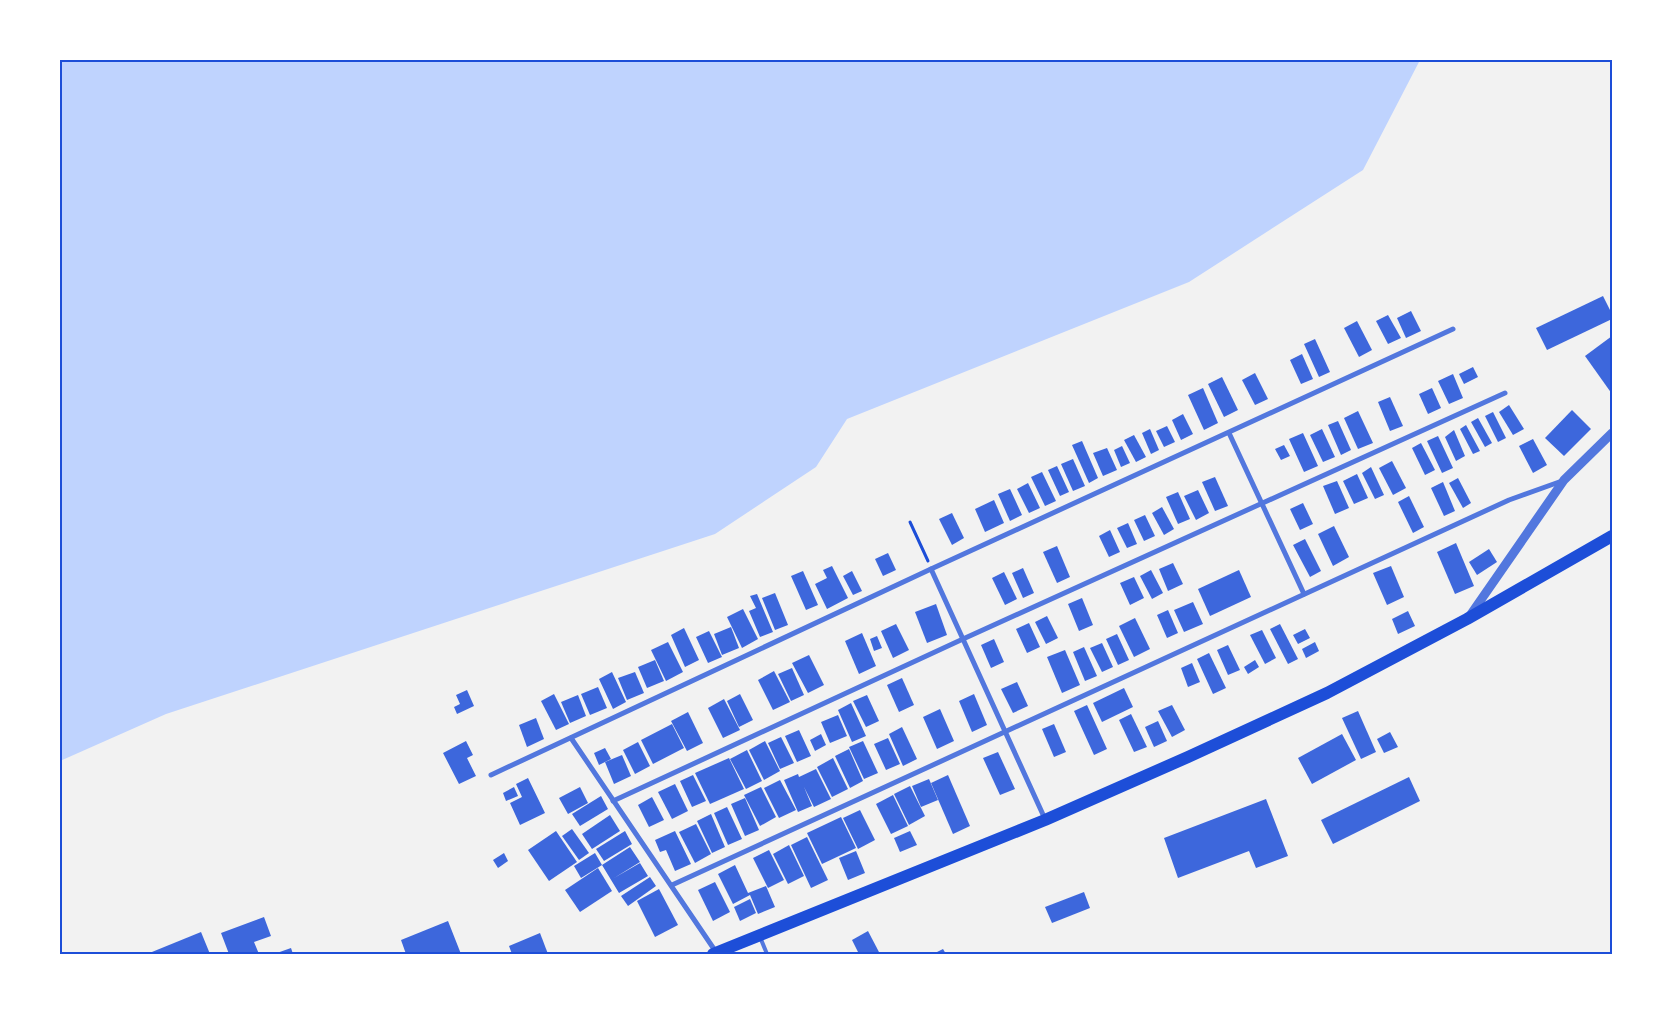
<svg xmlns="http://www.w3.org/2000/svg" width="1672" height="1014" font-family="'DejaVu Sans',sans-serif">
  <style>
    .water { fill: #bfd3fe }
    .building { fill: #3d67dc }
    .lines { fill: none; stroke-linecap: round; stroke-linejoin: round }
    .path { stroke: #1d4ed8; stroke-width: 3 }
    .service { stroke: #5277de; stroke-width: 4 }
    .minor { stroke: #5277de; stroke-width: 5 }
    .tertiary { stroke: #5277de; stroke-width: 9 }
    .primary { stroke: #1d4ed8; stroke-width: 12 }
    .neatline { fill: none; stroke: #1d4ed8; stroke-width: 2 }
  </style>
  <rect width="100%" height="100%" fill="#f2f2f2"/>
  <path class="water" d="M60,60H1420L1363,170L1189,282L847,419L816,467L715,534L166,714L60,761Z"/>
  <g class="building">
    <path d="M1603,296L1612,314V319L1547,350L1536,328Z"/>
    <path d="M1411,311L1421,331L1406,338L1397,318Z"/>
    <path d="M1388,315L1401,338L1388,344L1376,321Z"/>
    <path d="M1357,321L1372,350L1359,357L1344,328Z"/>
    <path d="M1612,336V394L1585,356Z"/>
    <path d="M1315,339L1330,372L1319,377L1304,344Z"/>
    <path d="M1302,354L1313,379L1301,384L1290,360Z"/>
    <path d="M1473,367L1478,377L1464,384L1459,374Z"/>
    <path d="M1255,373L1268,399L1255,405L1242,380Z"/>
    <path d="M1453,374L1463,398L1449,404L1438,381Z"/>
    <path d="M1222,377L1238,410L1224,417L1208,384Z"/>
    <path d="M1203,388L1218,423L1204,430L1188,395Z"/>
    <path d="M1432,388L1441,408L1428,414L1419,394Z"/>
    <path d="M1390,397L1403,426L1390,431L1378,402Z"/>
    <path d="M1509,405L1524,429L1513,435L1499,412Z"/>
    <path d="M1572,410L1591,429L1564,456L1545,438Z"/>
    <path d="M1358,411L1373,443L1358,449L1344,418Z"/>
    <path d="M1493,412L1506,438L1498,442L1485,416Z"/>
    <path d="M1183,414L1193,434L1181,440L1172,420Z"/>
    <path d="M1478,418L1492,443L1485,447L1471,422Z"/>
    <path d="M1338,421L1351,450L1341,455L1328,425Z"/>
    <path d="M1466,425L1480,451L1473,454L1460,429Z"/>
    <path d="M1167,426L1175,442L1164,447L1156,431Z"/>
    <path d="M1150,429L1159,450L1151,454L1142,433Z"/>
    <path d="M1322,429L1335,457L1323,462L1310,435Z"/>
    <path d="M1454,430L1465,456L1456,461L1445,437Z"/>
    <path d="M1303,433L1318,466L1304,472L1289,439Z"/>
    <path d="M1134,435L1146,457L1136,462L1124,440Z"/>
    <path d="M1438,436L1453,468L1442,473L1427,441Z"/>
    <path d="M1533,439L1547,465L1533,473L1519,446Z"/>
    <path d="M1082,441L1098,478L1089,483L1072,445Z"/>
    <path d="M1421,443L1435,470L1425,475L1412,448Z"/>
    <path d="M1284,445L1290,456L1281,460L1275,449Z"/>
    <path d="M1122,446L1130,463L1121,467L1114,450Z"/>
    <path d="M1107,448L1117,470L1103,476L1093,453Z"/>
    <path d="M1073,459L1085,486L1073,491L1061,464Z"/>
    <path d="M1392,461L1406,488L1393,495L1379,468Z"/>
    <path d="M1057,466L1069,492L1060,496L1048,470Z"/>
    <path d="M1371,467L1384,495L1375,499L1362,473Z"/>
    <path d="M1042,472L1056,501L1045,506L1031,477Z"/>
    <path d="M1357,474L1368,498L1354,504L1343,481Z"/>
    <path d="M1215,477L1228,506L1215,511L1202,482Z"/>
    <path d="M1458,478L1471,503L1463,508L1449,483Z"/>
    <path d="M1337,481L1349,508L1335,514L1323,486Z"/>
    <path d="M1443,482L1455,511L1444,516L1431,488Z"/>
    <path d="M1028,483L1040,508L1029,513L1017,489Z"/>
    <path d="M1010,489L1022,515L1010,521L998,494Z"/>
    <path d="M1198,490L1209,513L1196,520L1184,496Z"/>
    <path d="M1178,492L1190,519L1178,524L1166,497Z"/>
    <path d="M1409,496L1424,527L1413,533L1398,502Z"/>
    <path d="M994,500L1004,523L985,532L975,509Z"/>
    <path d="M1303,503L1313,524L1300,530L1290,509Z"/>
    <path d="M1162,507L1174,529L1164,535L1152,513Z"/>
    <path d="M952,513L964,538L952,545L939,519Z"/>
    <path d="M1145,515L1155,536L1144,541L1134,520Z"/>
    <path d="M1128,523L1137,544L1127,548L1117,528Z"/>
    <path d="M1334,526L1349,557L1333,566L1318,534Z"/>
    <path d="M1110,530L1120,552L1109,557L1099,536Z"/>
    <path d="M1305,539L1321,571L1310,577L1293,545Z"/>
    <path d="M1456,543L1474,586L1455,594L1437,552Z"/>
    <path d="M1057,546L1070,577L1057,583L1043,552Z"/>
    <path d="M1489,549L1497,562L1477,575L1469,562Z"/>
    <path d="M888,553L896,570L883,576L875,559Z"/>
    <path d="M1173,563L1183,584L1168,591L1159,569Z"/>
    <path d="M832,566L848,598L827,609L815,584L827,578L823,570Z"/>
    <path d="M1391,566L1404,597L1387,605L1373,573Z"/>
    <path d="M1023,568L1034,593L1023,598L1012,573Z"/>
    <path d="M1151,570L1163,593L1152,599L1140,576Z"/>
    <path d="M1239,570L1251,597L1210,616L1198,589Z"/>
    <path d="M803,571L818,605L806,610L791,576Z"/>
    <path d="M852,571L862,591L853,595L843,576Z"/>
    <path d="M1004,572L1017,599L1005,605L992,578Z"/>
    <path d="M1134,577L1144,598L1130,605L1120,583Z"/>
    <path d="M775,593L788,625L775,630L762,598Z"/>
    <path d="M757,594L773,632L760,637L749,611L756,608L750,596Z"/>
    <path d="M1082,598L1093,625L1079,631L1068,604Z"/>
    <path d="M1193,602L1203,624L1184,632L1174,610Z"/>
    <path d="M936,604L947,635L927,643L915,612Z"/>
    <path d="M743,609L758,639L742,648L727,617Z"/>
    <path d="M1168,610L1178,633L1167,638L1157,615Z"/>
    <path d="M1408,611L1415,626L1398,634L1392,619Z"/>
    <path d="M1047,616L1058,638L1046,644L1035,622Z"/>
    <path d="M1135,618L1150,649L1134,657L1119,626Z"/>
    <path d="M1029,623L1040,647L1027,653L1016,629Z"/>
    <path d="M896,624L909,650L893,658L881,631Z"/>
    <path d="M1280,624L1298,659L1288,664L1270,629Z"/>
    <path d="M731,627L739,648L722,655L714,634Z"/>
    <path d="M684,628L699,660L685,667L671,635Z"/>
    <path d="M1305,629L1310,638L1298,644L1293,635Z"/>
    <path d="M1262,630L1276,658L1265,664L1250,635Z"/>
    <path d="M709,631L722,657L708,663L696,637Z"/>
    <path d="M862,633L876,666L859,674L845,641Z"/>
    <path d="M1117,634L1129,660L1118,665L1106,639Z"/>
    <path d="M877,636L882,648L874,651L870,639Z"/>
    <path d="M994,639L1004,662L991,668L981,645Z"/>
    <path d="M668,642L683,672L666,681L651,650Z"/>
    <path d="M1315,642L1319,651L1306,658L1302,649Z"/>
    <path d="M1102,643L1113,667L1102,672L1090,648Z"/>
    <path d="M1228,645L1240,670L1228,675L1217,650Z"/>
    <path d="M1084,647L1097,676L1085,681L1073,652Z"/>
    <path d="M1065,650L1080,685L1062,693L1047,657Z"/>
    <path d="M1209,653L1226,688L1213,694L1197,659Z"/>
    <path d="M809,655L824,685L808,693L792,663Z"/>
    <path d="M655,660L664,681L647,688L638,667Z"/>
    <path d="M1255,660L1259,667L1248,674L1244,667Z"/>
    <path d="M1192,663L1200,682L1188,687L1181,668Z"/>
    <path d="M792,668L804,695L791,701L778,674Z"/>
    <path d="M774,671L790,702L773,710L758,680Z"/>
    <path d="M612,672L626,702L613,709L599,679Z"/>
    <path d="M635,672L644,693L627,700L618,678Z"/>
    <path d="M902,678L914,705L899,712L887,685Z"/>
    <path d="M1017,682L1028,706L1013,713L1001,689Z"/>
    <path d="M598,687L607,708L590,715L581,694Z"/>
    <path d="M1124,688L1133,707L1102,722L1093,703Z"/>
    <path d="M467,690L474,706L457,714L454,707L460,704L456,695Z"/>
    <path d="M554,694L569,724L556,730L541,701Z"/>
    <path d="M740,694L753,720L739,727L727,701Z"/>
    <path d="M974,694L987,725L972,732L959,701Z"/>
    <path d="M578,695L586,716L570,723L561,702Z"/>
    <path d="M867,695L879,721L866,727L853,701Z"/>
    <path d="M724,699L740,730L723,738L708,708Z"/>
    <path d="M851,703L866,736L852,742L838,710Z"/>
    <path d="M1087,705L1107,749L1094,755L1074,711Z"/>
    <path d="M1172,705L1185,730L1172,737L1158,711Z"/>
    <path d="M940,709L954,741L937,749L923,717Z"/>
    <path d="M1358,711L1376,752L1361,759L1342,718Z"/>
    <path d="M688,712L703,743L687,751L671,721Z"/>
    <path d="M1131,714L1147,747L1134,752L1119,720Z"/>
    <path d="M838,715L847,736L830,743L821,722Z"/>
    <path d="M536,718L544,739L527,747L519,725Z"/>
    <path d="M1158,721L1167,741L1154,747L1145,727Z"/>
    <path d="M672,724L684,748L653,764L641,740Z"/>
    <path d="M1054,724L1066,752L1054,757L1042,729Z"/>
    <path d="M902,727L917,759L903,766L889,734Z"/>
    <path d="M799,730L811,756L797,762L785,736Z"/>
    <path d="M1390,732L1398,747L1384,753L1377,739Z"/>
    <path d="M821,734L826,745L815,751L810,740Z"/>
    <path d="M1342,734L1356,760L1312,784L1298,758Z"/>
    <path d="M781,737L794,763L780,769L768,743Z"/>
    <path d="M888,738L900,764L886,770L874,744Z"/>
    <path d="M466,741L473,755L467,758L476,776L459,784L443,753Z"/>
    <path d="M765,741L780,771L764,780L749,750Z"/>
    <path d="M863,741L878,773L864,779L849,747Z"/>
    <path d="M638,742L650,766L635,774L623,750Z"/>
    <path d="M605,748L611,759L599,765L594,753Z"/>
    <path d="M849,749L863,781L850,788L835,756Z"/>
    <path d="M747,750L762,781L746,789L730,759Z"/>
    <path d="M998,752L1015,789L1000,795L983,758Z"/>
    <path d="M622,755L631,776L614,784L605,762Z"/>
    <path d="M729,758L744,789L710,804L695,773Z"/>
    <path d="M833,758L848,789L832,797L817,767Z"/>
    <path d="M816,769L831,799L814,807L804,787L812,806L798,812L784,780L798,774L799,777Z"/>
    <path d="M693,775L706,801L692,807L680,781Z"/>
    <path d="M948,775L970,826L953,834L931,783Z"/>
    <path d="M1409,777L1420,801L1333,844L1321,820Z"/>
    <path d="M528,778L545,813L520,825L510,803L522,797L516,784Z"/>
    <path d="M929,779L938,800L921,807L912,786Z"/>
    <path d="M780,780L796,810L779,818L764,788Z"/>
    <path d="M675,784L688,811L672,819L658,792Z"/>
    <path d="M910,786L925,816L909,825L894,794Z"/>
    <path d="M514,787L518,796L506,801L503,793Z"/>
    <path d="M580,787L588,803L568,814L559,798Z"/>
    <path d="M761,787L776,817L760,826L744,795Z"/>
    <path d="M893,795L908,826L891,834L876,804Z"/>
    <path d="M601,796L608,809L580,826L572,814Z"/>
    <path d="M652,797L664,820L649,827L638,805Z"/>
    <path d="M745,798L759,830L745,836L731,804Z"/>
    <path d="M1266,799L1288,856L1256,868L1249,851L1178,878L1164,838Z"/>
    <path d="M727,807L742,839L728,845L714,813Z"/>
    <path d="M860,810L875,840L858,849L843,818Z"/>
    <path d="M711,814L725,847L712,853L697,821Z"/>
    <path d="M610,815L620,831L592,849L582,834Z"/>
    <path d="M841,817L856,848L822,864L807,833Z"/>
    <path d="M696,824L711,854L695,863L679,832Z"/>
    <path d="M572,829L589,853L579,860L562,836Z"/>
    <path d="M556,831L577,862L549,881L528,850Z"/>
    <path d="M625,831L632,844L604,861L596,849Z"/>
    <path d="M675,831L691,864L675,871L666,850L660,852L655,840Z"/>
    <path d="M910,831L917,845L900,852L894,838Z"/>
    <path d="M807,837L828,880L811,888L791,845Z"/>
    <path d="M789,845L804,876L788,884L773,854Z"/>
    <path d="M630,847L640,862L614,878L640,863L648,876L619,893L602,865Z"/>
    <path d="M769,850L784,880L768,888L753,858Z"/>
    <path d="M856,851L865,873L848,880L839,858Z"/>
    <path d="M504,853L508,861L498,868L493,860Z"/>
    <path d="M595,853L602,865L581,878L574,866Z"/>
    <path d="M735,865L748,893L766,886L775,907L758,914L750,895L733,904L718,874Z"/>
    <path d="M598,868L612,891L580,912L565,890Z"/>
    <path d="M650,877L656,886L628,906L621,896Z"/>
    <path d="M715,882L730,912L713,921L698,890Z"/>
    <path d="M659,889L678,925L655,937L637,901Z"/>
    <path d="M1084,892L1090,908L1052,923L1045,907Z"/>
    <path d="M750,899L756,913L740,921L734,907Z"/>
    <path d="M264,917L271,936L254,942L259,954H229L221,933Z"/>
    <path d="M448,921L461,954H406L401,940Z"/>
    <path d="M868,931L880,954H859L852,940Z"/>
    <path d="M201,932L210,954H147Z"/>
    <path d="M540,933L548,954H512L509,946Z"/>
    <path d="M291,948L293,954H274Z"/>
    <path d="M943,949L946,954H933Z"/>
  </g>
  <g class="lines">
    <path class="path" d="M910,522L928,561"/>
    <path class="service" d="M760,937L767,954"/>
    <g class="minor">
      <path d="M1229,433L1304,594"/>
      <path d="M931,569L1045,819"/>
      <path d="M571,738L716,952"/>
      <path d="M491,775L931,569L1453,329"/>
      <path d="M613,801L963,639L1505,393"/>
      <path d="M672,885L1509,500L1562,481"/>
    </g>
    <path class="tertiary" d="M1469,617L1564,480L1612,433"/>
    <path class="primary" d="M713,954L1045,820L1188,757L1327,693L1467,619L1612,536"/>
  </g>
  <rect width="1672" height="1014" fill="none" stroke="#ffffff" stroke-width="122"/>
  <rect x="61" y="61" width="1550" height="892" class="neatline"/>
</svg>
